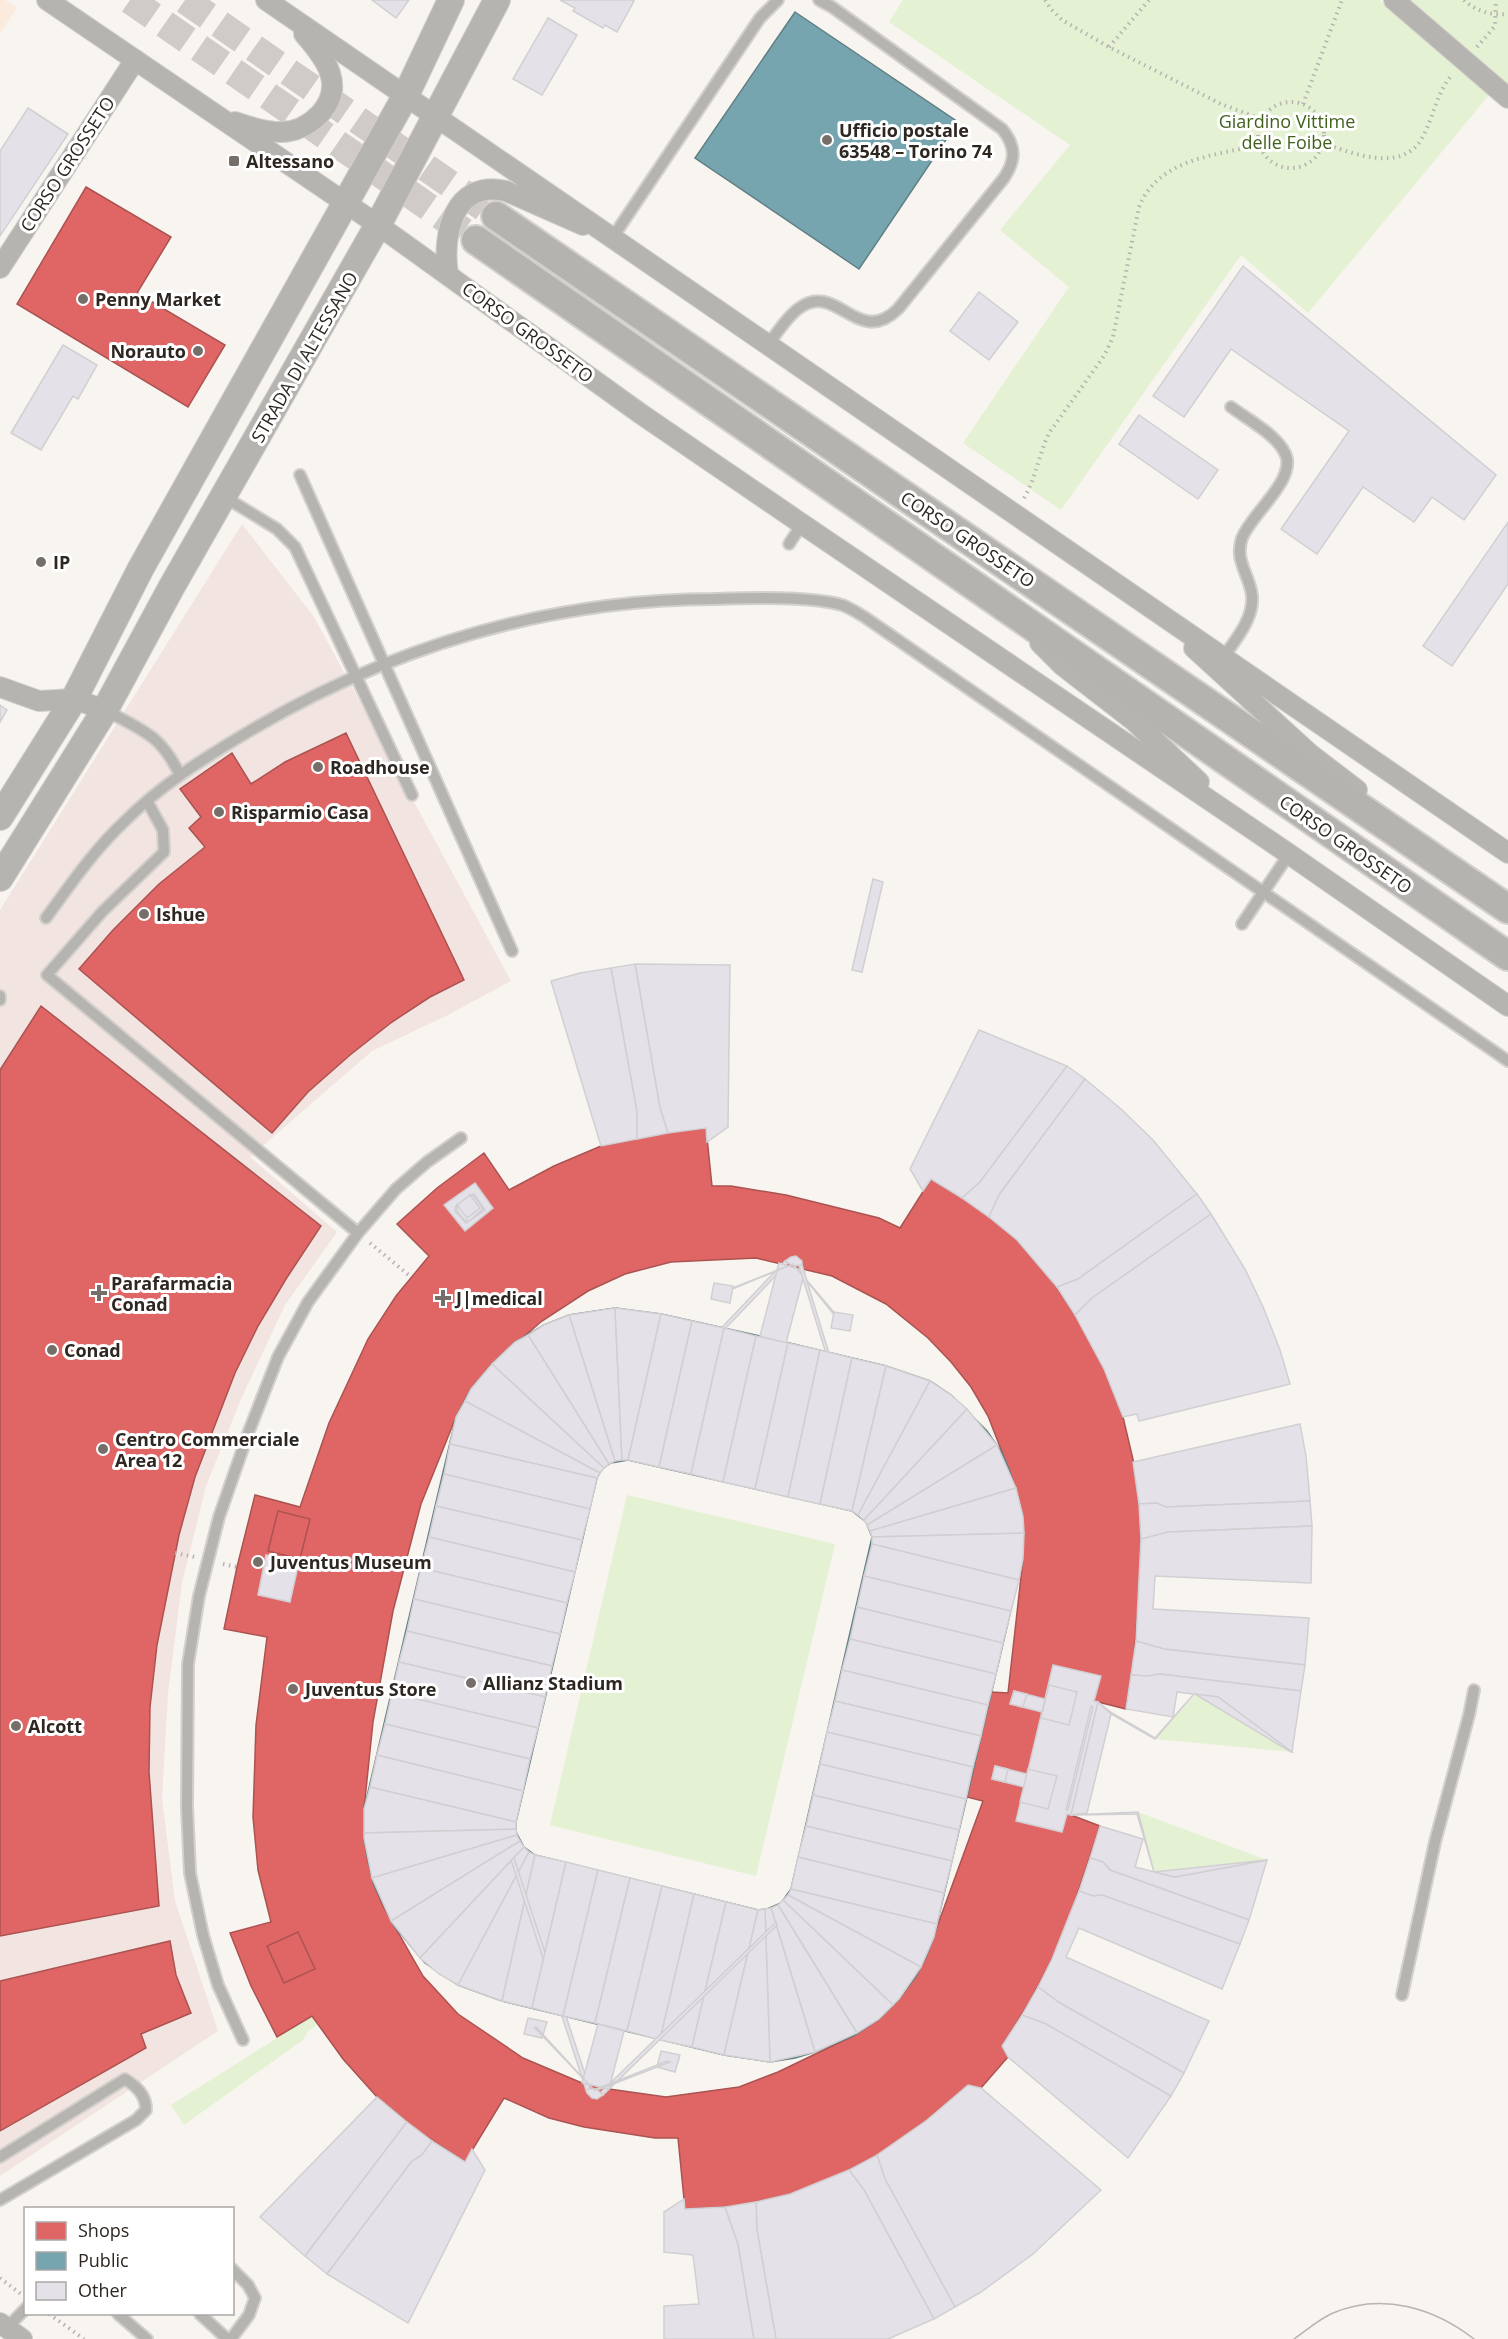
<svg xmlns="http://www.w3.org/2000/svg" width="1508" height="2339" font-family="'Open Sans',sans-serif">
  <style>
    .commercial { fill: #f2e4e0 }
    .built { fill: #fbebdc }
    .green { fill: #e4f1d3 }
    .shops { fill: #e06666; stroke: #ab5351; stroke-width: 1.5; fill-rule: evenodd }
    .public { fill: #76a5af; stroke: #607f84; stroke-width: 1.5; fill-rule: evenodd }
    .building { fill: #e4e2e8; stroke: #d2cfd2; stroke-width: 1.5 }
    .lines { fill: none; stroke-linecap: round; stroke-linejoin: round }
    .secondary-tunnel { stroke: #d0cbc6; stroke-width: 28; stroke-dasharray: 28 14; stroke-linecap: butt }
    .service-casing { stroke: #d3cfcb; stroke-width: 14 }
    .minor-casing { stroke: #d3cfcb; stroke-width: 22 }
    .tertiary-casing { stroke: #d3cfcb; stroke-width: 28 }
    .secondary-casing { stroke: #d3cfcb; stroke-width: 32 }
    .path { stroke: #b7b3b0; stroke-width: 4; stroke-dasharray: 1.5 4.5; stroke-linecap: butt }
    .service { stroke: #b6b4b0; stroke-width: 10 }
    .minor { stroke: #b6b4b0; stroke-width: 20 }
    .tertiary { stroke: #b6b4b0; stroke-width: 26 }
    .secondary { stroke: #b5b3af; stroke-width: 28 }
    .tram { stroke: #b7b4b1; stroke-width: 1.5 }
    .poi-dot { fill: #756e69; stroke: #fff; stroke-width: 2 }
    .labels { text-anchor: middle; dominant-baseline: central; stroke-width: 6; stroke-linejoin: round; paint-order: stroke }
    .park-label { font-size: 18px; fill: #41611d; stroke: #fff }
    .poi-label { font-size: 18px; font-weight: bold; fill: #2e2620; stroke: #fff; text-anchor: start }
    .street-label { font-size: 18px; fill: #2e2620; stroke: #fff }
  </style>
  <rect width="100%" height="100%" fill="#f8f4f0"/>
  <path class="commercial" d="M242,524L314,617L511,981L448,1015L372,1051L250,1157L337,1232L285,1305L241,1399L206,1486L182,1583L168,1693L162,1799L175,1901L218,2031L0,2176V910Z"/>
  <path class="built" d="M0,0H5L17,8L0,33Z"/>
  <g class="green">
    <path d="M903,0H1380L1489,95L1308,313L1241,255L1061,510L963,443L1069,287L1000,230L1070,145L889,22Z"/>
    <path d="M1404,0H1508V89Z"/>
    <path d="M627,1495L835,1544L756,1876L550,1825Z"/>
    <path d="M1160,1674L1301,1691L1292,1752L1155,1739L1195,1695L1177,1692Z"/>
    <path d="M1138,1812L1267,1860L1249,1920L1090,1858L1100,1826L1143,1839L1135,1867L1154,1872Z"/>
    <path d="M312,2016L318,2024L308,2031L303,2040L184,2125L171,2105Z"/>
  </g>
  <g class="shops">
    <path d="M86,187L171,237L137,293L225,345L188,407L17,304Z"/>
    <path d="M346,733L464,980L430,997L392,1022L350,1055L308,1092L272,1133L79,969L113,930L159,884L205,847L189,828L201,817L180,789L232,753L251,784L285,762Z"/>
    <path d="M41,1006L321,1226L286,1279L258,1326L235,1373L195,1477L179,1535L157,1645L150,1707L149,1772L159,1906L0,1936V1070Z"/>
    <path d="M706,1128L712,1186H731L786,1195L879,1218L900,1228L931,1179L976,1206L1017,1240L1052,1280L1080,1323L1104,1369L1123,1417L1135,1468L1141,1520V1569L1134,1657L1126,1709L1098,1702L1071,1815L1100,1826L1070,1916L1052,1959L1030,2001L1002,2046L1008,2057L981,2088L968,2085L927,2120L887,2150L840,2175L790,2194L740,2206L685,2209L678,2138H655L584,2127L549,2118L504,2098L465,2162L418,2131L377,2097L343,2059L312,2016L277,2037L251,1986L230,1933L271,1922L258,1870L253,1817L256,1725L267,1637L224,1629L237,1567L255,1495L300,1507L329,1423L368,1339L396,1296L429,1256L397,1224L437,1188L484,1153L509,1190L554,1166L601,1146L653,1134ZM756,1258L832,1276L886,1304L928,1338L951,1362L971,1387L988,1416L1016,1488L1023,1516V1559L1008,1693L991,1692L967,1797L983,1801L926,1957L916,1976L899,1999L879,2019L855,2035L778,2072L739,2087L666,2097L609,2089L582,2083L523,2058L458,2014L423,1976L383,1906L374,1885L368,1861L364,1838V1809L373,1722L393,1611L421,1504L456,1417L471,1389L492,1364L542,1321L588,1291L625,1274L671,1262Z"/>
    <path d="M278,1511L310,1519L300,1559L268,1551Z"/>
    <path d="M298,1932L315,1969L284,1983L267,1946Z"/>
    <path d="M170,1941L176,1975L191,2013L141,2034L146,2048L0,2131V1981Z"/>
  </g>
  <g class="public">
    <path d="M795,12L958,122L859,269L695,158Z"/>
    <path d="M615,1308L661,1314L760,1336L886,1366L930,1381L951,1395L987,1431L1001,1451L1009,1469L1023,1516V1559L934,1937L926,1957L916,1976L899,1999L879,2019L855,2035L815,2052L795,2058L770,2062L724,2055L502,2001L458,1985L425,1963L394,1926L374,1885L368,1861L364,1838V1809L456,1417L471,1389L492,1364L515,1342L544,1325L569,1315ZM628,1460L852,1511L866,1522L872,1537L791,1889L781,1903L767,1909L758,1910L535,1855L524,1847L516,1832V1822L597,1478L602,1469L611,1463Z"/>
  </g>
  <g class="building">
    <path d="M372,0H409L396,18Z"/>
    <path d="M560,0H632L634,1L617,32L605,25L603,28L573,11L575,8Z"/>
    <path d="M548,18L577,35L542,95L513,79Z"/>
    <path d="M28,108L68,134L0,236V151Z"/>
    <path d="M1243,266L1496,475L1464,520L1432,497L1414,522L1363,487L1317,554L1281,529L1349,431L1231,349L1184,417L1153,396Z"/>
    <path d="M979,292L1018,322L989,360L950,331Z"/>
    <path d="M63,345L97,365L78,399L73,396L41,450L11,433Z"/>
    <path d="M1139,415L1218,470L1198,499L1119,444Z"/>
    <path d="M1508,522V584L1452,666L1423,646Z"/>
    <path d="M0,705L7,710L0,722Z"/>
    <path d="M873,879L883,882L862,972L852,970Z"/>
    <path d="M635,964L730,965L728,1127L707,1142L706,1128L668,1133L660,1108Z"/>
    <path d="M635,964L660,1108L668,1133L637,1139V1112L611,968Z"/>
    <path d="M611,968L637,1112V1139L601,1146L551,981L580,973Z"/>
    <path d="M979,1030L1067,1066L980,1182L962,1198L931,1179L923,1191L910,1169Z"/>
    <path d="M1067,1066L1085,1079L999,1195L989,1217L962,1198L980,1182Z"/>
    <path d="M1085,1079L1121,1109L1153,1140L1197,1194L1078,1279L1057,1287L1017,1240L989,1217L999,1195Z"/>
    <path d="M475,1183L493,1208L465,1231L444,1205Z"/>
    <path d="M474,1194L485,1210L466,1223L455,1211V1207L457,1205V1211L464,1220L469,1221L483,1209L475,1197L470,1195Z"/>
    <path d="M1197,1194L1211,1214L1092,1298L1075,1315L1057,1287L1078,1279Z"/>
    <path d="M470,1195L480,1208L467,1218L457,1205Z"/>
    <path d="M1211,1214L1245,1269L1264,1309L1280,1350L1290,1384L1139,1421L1137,1414L1123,1417L1104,1369L1075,1315L1092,1298Z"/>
    <path d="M796,1256L802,1261V1265L793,1266V1264V1266L785,1261L791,1257Z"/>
    <path d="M785,1261L788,1263L611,1448L610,1445Z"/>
    <path d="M779,1263L805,1271L786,1343L760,1336Z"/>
    <path d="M793,1264L723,1293H720Z"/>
    <path d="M793,1264L843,1323L840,1322Z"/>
    <path d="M802,1265L876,1507L874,1509L799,1266Z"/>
    <path d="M714,1283L733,1286L730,1303L711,1299Z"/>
    <path d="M615,1308L622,1460L615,1461L569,1315Z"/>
    <path d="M615,1308L661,1314L628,1460H622Z"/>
    <path d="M834,1312L853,1315L850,1331L831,1328Z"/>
    <path d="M661,1314L692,1321L659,1467L628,1460Z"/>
    <path d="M569,1315L615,1461L609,1464L528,1335L544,1325Z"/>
    <path d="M692,1321L724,1328L691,1474L659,1467Z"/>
    <path d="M724,1328L756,1336L723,1482L691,1474Z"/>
    <path d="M528,1335L609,1464L604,1468L492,1364L515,1342Z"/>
    <path d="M756,1336L788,1343L755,1489L723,1482Z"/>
    <path d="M788,1343L820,1350L788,1497L755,1489Z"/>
    <path d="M820,1350L852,1358L820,1504L788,1497Z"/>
    <path d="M852,1358L886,1366L852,1511L820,1504Z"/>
    <path d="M492,1364L604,1468L600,1473L465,1401L471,1389Z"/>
    <path d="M886,1366L930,1381L858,1515L852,1511Z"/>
    <path d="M930,1381L951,1395L967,1409L864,1520L858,1515Z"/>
    <path d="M465,1401L600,1473L597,1478L450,1444L456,1417Z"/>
    <path d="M967,1409L997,1445L867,1525L864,1520Z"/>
    <path d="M1300,1424L1306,1456L1310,1501L1166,1507L1157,1503L1139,1504L1133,1462Z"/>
    <path d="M450,1444L597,1478L590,1509L444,1474Z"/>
    <path d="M997,1445L1016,1488L870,1531L867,1525Z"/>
    <path d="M444,1474L590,1509L582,1540L436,1506Z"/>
    <path d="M1016,1488L1023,1516L1024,1533L872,1537L870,1531Z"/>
    <path d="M1310,1501L1312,1526L1168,1532L1141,1539L1139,1504L1157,1503L1166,1507Z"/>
    <path d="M436,1506L582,1540L575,1572L429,1537Z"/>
    <path d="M1312,1526L1311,1583L1155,1576L1153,1609L1309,1618L1305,1665L1164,1649L1136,1641L1141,1539L1168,1532Z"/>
    <path d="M1024,1533L1023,1559L1019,1580L872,1544V1537Z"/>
    <path d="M429,1537L575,1572L567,1603L421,1568Z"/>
    <path d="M872,1544L1019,1580L1011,1611L864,1576Z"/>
    <path d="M266,1555L299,1562L290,1602L258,1595Z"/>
    <path d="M421,1568L567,1603L560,1634L414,1599Z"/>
    <path d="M864,1576L1011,1611L1003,1643L857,1607Z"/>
    <path d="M414,1599L560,1634L552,1666L407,1631Z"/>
    <path d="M857,1607L1003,1643L996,1674L850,1639Z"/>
    <path d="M407,1631L552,1666L545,1697L399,1662Z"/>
    <path d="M850,1639L996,1674L988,1705L842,1670Z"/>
    <path d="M1136,1641L1164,1649L1305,1665L1301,1691L1160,1674L1148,1676L1131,1675Z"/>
    <path d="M399,1662L545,1697L538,1728L392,1693Z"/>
    <path d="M1053,1665L1101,1676L1094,1701L1098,1702L1093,1723L1071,1815L1067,1814L1062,1832L1016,1821Z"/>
    <path d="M842,1670L988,1705L981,1736L835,1701Z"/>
    <path d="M1160,1674L1301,1691L1292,1752L1218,1697L1177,1692L1173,1717L1126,1709L1131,1675L1148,1676Z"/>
    <path d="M1049,1685L1077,1692L1069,1725L1041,1718Z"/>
    <path d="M1014,1691L1045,1699L1042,1712L1010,1704Z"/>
    <path d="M1014,1691L1027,1694L1023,1707L1010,1704Z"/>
    <path d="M392,1693L538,1728L530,1759L385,1724Z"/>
    <path d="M1194,1694L1155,1739L1111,1714L1098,1702L1112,1713L1155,1738Z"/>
    <path d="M1195,1694L1218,1697L1292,1752H1291Z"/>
    <path d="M835,1701L981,1736L973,1767L827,1732Z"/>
    <path d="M1098,1702L1111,1714L1087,1813L1071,1815Z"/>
    <path d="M1091,1706L1093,1707L1068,1810H1066Z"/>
    <path d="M385,1724L530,1759L523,1791L377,1755Z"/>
    <path d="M827,1732L973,1767L966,1799L820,1764Z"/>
    <path d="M377,1755L523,1791L516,1822L370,1787Z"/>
    <path d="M820,1764L966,1799L959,1830L813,1795Z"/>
    <path d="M995,1766L1027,1774L1024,1787L992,1779Z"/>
    <path d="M995,1766L1008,1769L1005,1782L992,1779Z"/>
    <path d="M1028,1769L1057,1776L1048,1809L1020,1802Z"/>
    <path d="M370,1787L516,1822V1829L364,1833V1809Z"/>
    <path d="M813,1795L959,1830L952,1861L806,1826Z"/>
    <path d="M1138,1812L1154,1872L1137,1814L1071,1815Z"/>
    <path d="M806,1826L952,1861L944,1893L798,1857Z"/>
    <path d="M1100,1826L1143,1839L1135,1867L1175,1877L1267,1860L1249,1920L1110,1870L1103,1862L1090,1858Z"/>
    <path d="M516,1829L517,1835L372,1878L364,1838V1833Z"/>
    <path d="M517,1835L520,1841L391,1921L372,1878Z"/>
    <path d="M520,1841L524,1847L420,1958L391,1921Z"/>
    <path d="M524,1847L529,1852L458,1985L439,1974L420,1958Z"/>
    <path d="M529,1852L535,1855L502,2001L458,1985Z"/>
    <path d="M535,1855L566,1862L532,2008L502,2001Z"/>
    <path d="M798,1857L944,1893L937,1924L791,1889Z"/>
    <path d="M514,1858L590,2089L586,2090L511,1860Z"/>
    <path d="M1090,1858L1103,1862L1110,1870L1249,1920L1240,1944L1102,1895L1093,1896L1079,1891Z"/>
    <path d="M1267,1860L1175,1877L1154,1872Z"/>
    <path d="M566,1862L598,1870L563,2016L532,2008Z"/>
    <path d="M598,1870L630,1878L595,2023L563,2016Z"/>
    <path d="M630,1878L662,1886L627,2031L595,2023Z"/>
    <path d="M662,1886L694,1894L660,2040L627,2031Z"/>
    <path d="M791,1889L937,1924L934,1937L921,1967L788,1895Z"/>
    <path d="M1079,1891L1093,1896L1102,1895L1240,1944L1222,1989L1079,1928L1066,1957L1209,2021L1184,2073L1060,2003L1038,1987L1052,1959Z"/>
    <path d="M694,1894L726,1902L692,2047L660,2040Z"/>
    <path d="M788,1895L921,1967L899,1999L893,2005L783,1900Z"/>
    <path d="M783,1900L893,2005L879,2019L857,2033L778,1905Z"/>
    <path d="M726,1902L758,1910L724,2055L692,2047Z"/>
    <path d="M778,1905L857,2033L815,2052L771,1908Z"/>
    <path d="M771,1908L815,2052L770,2062L765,1909Z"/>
    <path d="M765,1909L770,2062L724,2055L758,1910Z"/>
    <path d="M776,1922L777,1925L603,2095L601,2092Z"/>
    <path d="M1038,1987L1060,2003L1184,2073L1171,2096L1046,2024L1022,2015Z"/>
    <path d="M1022,2015L1046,2024L1171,2096L1128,2158L1008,2057L1002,2046Z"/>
    <path d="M528,2018L547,2022L542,2038L524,2034Z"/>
    <path d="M598,2024L624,2031L609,2089L582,2083Z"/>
    <path d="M534,2027L537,2028L595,2091Z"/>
    <path d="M661,2051L680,2055L675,2072L657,2067Z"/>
    <path d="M667,2061L670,2062L595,2091L596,2089Z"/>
    <path d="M968,2085L981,2088L1101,2190L1033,2254L981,2292L955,2307L885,2179L877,2155L927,2120Z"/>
    <path d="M590,2089H595V2091L596,2089L603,2095L597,2099L592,2098L587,2093L586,2090Z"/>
    <path d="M377,2097L407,2122L305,2256L260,2217Z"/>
    <path d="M407,2122L432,2141L422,2155L412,2161L327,2274L305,2256Z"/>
    <path d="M432,2141L465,2162L472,2149L485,2170L408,2323L327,2274L412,2161L422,2155Z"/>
    <path d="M877,2155L885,2179L955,2307L934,2319L864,2190L849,2170Z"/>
    <path d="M849,2170L864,2190L934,2319L888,2339H776L757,2230L756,2202L790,2194Z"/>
    <path d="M684,2199L685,2209L725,2207L738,2244L754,2339H664V2306L699,2304L693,2255L664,2252V2212Z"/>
    <path d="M756,2202L757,2230L776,2339H754L738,2244L725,2207Z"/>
  </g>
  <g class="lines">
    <g class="secondary-tunnel">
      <path d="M130,0L476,240"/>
      <path d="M185,0L496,216"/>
    </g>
    <g class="service-casing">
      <g id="service">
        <path d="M613,237L760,18L778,0"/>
        <path d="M768,345C777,333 786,318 798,309C837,279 857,349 898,309L1004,178C1016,160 1016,146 1002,129L832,7L819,0"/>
        <path d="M300,475L512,951"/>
        <path d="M223,496L277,529L295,547L412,795"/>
        <path d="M789,544L802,524"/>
        <path d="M1223,658C1235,640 1254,619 1252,596C1250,575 1234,561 1242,538C1251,515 1291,484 1287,459C1283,438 1247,419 1231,407"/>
        <path d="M105,710C143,731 160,734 180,775"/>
        <path d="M147,801L163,830L164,852L102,912L47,975L358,1233"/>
        <path d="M46,918C71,884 94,850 125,821C161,785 204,758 248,732C391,647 546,600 713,599C748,598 810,596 842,605C850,608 856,612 863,616L1508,1061"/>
        <path d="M1242,924L1289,854"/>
        <path d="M0,996V1000"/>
        <path d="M1402,1995L1435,1842L1469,1715L1474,1690"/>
        <path d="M243,2040L218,1985L203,1935L190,1873L187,1807L188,1664L199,1596L219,1517L249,1431L278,1357L308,1302L358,1233L396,1189L427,1162L461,1138"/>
        <path d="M0,2157L125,2079C137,2087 146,2095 146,2110L136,2120L0,2200"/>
        <path d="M118,2314L147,2339"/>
        <path d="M200,2314L227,2339"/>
        <path d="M7,2328L26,2308"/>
        <path d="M231,2339L249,2315L255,2298L248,2285L232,2269"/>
      </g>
    </g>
    <g class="minor-casing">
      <g id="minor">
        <path d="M47,0L378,225L641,414L802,524L1289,854L1508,1006"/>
        <path d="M266,0L1508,853"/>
        <path d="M1394,0L1508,98"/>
        <path d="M235,122C250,127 265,132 281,132C295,132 309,125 319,115C347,86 325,58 304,34"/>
        <path d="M0,268L135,60"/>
        <path d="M448,274C442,235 453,179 506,191L583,225"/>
        <path d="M1040,643L1062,665L1133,720L1199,782"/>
        <path d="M1194,648L1310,754L1357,790"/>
        <path d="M0,687L39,701L74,699L105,710"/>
        <path d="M0,2323L22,2339"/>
      </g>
    </g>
    <g class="tertiary-casing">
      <g id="tertiary">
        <path d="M0,817L74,699L141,568L406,95L451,0"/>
        <path d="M0,878L105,710L171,588L378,225L497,0"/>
      </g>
    </g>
    <g class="secondary-casing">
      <g id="secondary">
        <path d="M496,216L1508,909"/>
        <path d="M476,240L1508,956"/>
      </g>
    </g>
    <g class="path">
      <path d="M1045,0L1051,9L1062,20L1109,47L1221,104L1261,119"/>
      <path d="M1464,0C1476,12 1492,15 1508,14"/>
      <path d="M1109,47L1149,0"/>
      <path d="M1477,47L1495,26L1496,0"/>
      <circle cx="1291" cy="135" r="33"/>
      <path d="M1303,104L1342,0"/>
      <path d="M1323,143C1351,153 1402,174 1422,138C1434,117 1436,93 1452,75"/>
      <path d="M1024,498C1036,478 1039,454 1049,433L1104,356L1113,337L1139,207C1158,159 1215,155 1260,145"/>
      <path d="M370,1243L411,1277"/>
      <path d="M175,1553L195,1557"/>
      <path d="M223,1564L237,1567"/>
      <path d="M0,2278L21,2294"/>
      <path d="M49,2314L84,2339"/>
    </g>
    <use href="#service" class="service"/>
    <use href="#minor" class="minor"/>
    <use href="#tertiary" class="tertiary"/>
    <use href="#secondary" class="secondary"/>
    <path class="tram" d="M1294,2339C1307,2330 1319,2319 1333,2313C1382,2292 1434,2308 1474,2339"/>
  </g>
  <g class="poi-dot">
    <circle cx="827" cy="140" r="6"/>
    <rect x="228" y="155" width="12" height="12" rx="3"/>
    <circle cx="83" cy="299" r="6"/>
    <circle cx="198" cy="351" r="6"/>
    <circle cx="41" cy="562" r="6"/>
    <circle cx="318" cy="767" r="6"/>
    <circle cx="219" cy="812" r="6"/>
    <circle cx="144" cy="914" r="6"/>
    <path d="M96 1284h6v6h6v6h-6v6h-6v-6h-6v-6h6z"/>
    <path d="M440 1289h6v6h6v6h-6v6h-6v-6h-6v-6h6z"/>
    <circle cx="52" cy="1350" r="6"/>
    <circle cx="103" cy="1449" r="6"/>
    <circle cx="258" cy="1562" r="6"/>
    <circle cx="471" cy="1683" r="6"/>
    <circle cx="293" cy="1689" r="6"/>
    <circle cx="16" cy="1726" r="6"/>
  </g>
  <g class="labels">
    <g class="park-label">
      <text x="1287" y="121">Giardino Vittime<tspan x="1287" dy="21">delle Foibe</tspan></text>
    </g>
    <g class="poi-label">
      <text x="839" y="130">Ufficio postale<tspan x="839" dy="21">63548 – Torino 74</tspan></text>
      <text x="246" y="161">Altessano</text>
      <text x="95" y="299">Penny Market</text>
      <text x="186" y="351" text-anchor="end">Norauto</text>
      <text x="53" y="562">IP</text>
      <text x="330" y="767">Roadhouse</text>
      <text x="231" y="812">Risparmio Casa</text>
      <text x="156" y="914">Ishue</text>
      <text x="111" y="1283">Parafarmacia<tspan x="111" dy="21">Conad</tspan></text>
      <text x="456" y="1298">J|medical</text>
      <text x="64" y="1350">Conad</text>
      <text x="115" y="1439">Centro Commerciale<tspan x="115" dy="21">Area 12</tspan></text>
      <text x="270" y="1562">Juventus Museum</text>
      <text x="483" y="1683">Allianz Stadium</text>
      <text x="305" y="1689">Juventus Store</text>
      <text x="28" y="1726">Alcott</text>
    </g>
    <g class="street-label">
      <text transform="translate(67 164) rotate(-57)">CORSO GROSSETO</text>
      <text transform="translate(528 332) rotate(36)">CORSO GROSSETO</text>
      <text transform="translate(304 357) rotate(-60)">STRADA DI ALTESSANO</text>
      <text transform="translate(968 539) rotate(34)">CORSO GROSSETO</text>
      <text transform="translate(1346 844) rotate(35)">CORSO GROSSETO</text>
    </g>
  </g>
  <rect x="24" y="2207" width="210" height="108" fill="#ffffff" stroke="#aba8a6" stroke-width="1.5"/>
  <rect x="36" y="2222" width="30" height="18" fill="#e06666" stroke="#aba8a6" stroke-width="1.5"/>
  <text x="78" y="2237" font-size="18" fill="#2e2620">Shops</text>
  <rect x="36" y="2252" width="30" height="18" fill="#76a5af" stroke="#aba8a6" stroke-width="1.5"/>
  <text x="78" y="2267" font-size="18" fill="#2e2620">Public</text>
  <rect x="36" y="2282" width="30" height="18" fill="#e4e2e8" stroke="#aba8a6" stroke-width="1.5"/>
  <text x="78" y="2297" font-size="18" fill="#2e2620">Other</text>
</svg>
